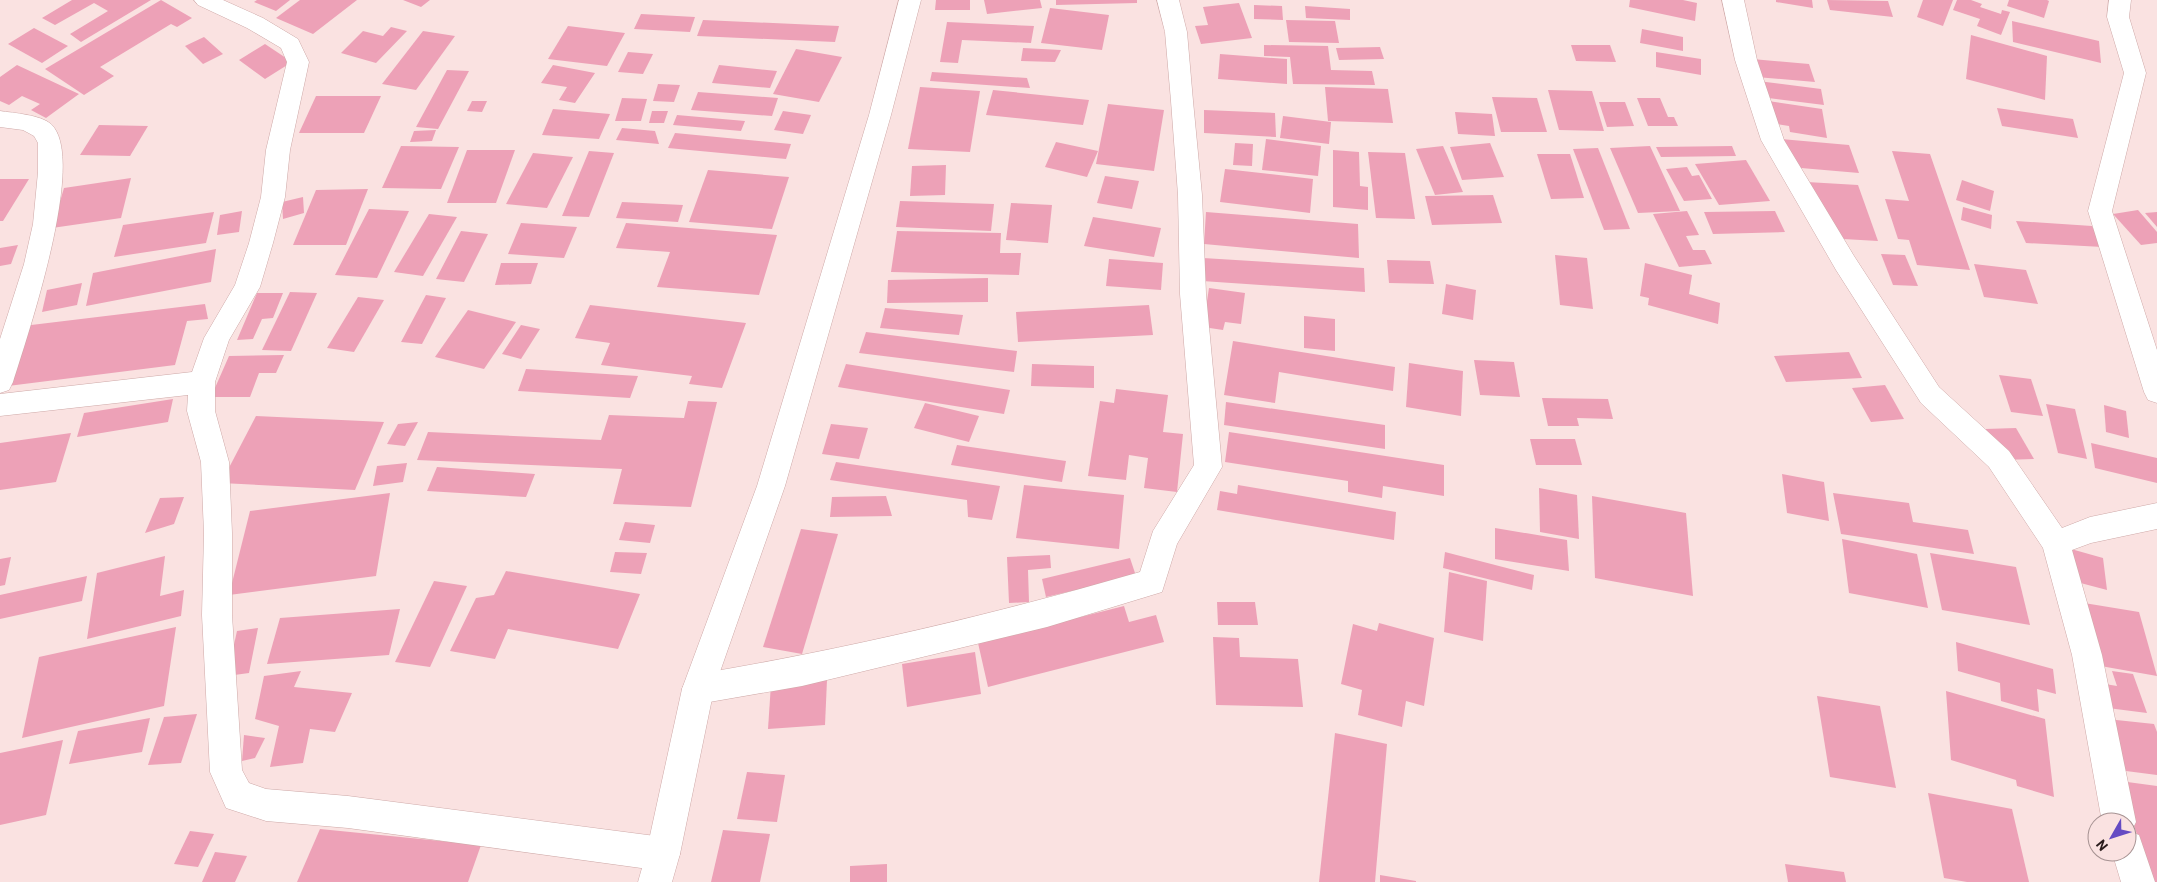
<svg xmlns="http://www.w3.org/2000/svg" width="2157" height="882" font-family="Barlow,sans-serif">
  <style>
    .building { fill: #eda1b7 }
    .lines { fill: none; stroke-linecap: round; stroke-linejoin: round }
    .street-casing { stroke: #cea9a8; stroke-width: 1 }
    .secondary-casing { stroke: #cea9a8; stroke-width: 1 }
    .street { fill: #fff; fill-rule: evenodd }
    .secondary { fill: #fff; fill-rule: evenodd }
  </style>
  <rect width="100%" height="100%" fill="#fae2e1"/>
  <g class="building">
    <path d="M72,0H151L81,42L70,34L108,11L94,3L55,25L42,18Z"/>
    <path d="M161,0L192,18L177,27L171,24L100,67L114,76L84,95L45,69Z"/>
    <path d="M257,0H290L276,11L254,2Z"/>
    <path d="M300,0H357L313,34L276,18Z"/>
    <path d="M403,0H430L421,7Z"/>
    <path d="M936,0H970V10H935Z"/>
    <path d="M984,0H1040L1042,8L987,14Z"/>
    <path d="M1056,0H1137V3L1056,5Z"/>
    <path d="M1630,0H1683L1697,3L1695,21L1629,7Z"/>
    <path d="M1776,0H1812L1813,8L1776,2Z"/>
    <path d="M1827,0L1888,1L1893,17L1830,10Z"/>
    <path d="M1923,0H1953L1943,26L1917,17Z"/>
    <path d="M1957,0H1971L1982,4L1980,7L2001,14L2002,10L2010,12L2001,35L1977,26L1980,19L1953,10Z"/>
    <path d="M2009,0H2047L2049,1L2044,18L2007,6Z"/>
    <path d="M1239,3L1252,38L1201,44L1195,26L1208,25L1203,7Z"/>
    <path d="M1254,5L1282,6L1283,20L1254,19Z"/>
    <path d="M1305,6L1350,9V20L1306,18Z"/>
    <path d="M1050,8L1109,15L1102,50L1041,43Z"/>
    <path d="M641,14L695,17L690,32L634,29Z"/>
    <path d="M703,20L839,26L835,42L697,36Z"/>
    <path d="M1286,20L1335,21L1339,43L1289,42Z"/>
    <path d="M2012,21L2099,41L2101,63L2013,42Z"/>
    <path d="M947,22L1034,26L1031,43L962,40L958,63L940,62Z"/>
    <path d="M568,26L625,33L607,66L548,59Z"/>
    <path d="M391,27L407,31L376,63L341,53L363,31L383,36Z"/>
    <path d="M34,28L68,46L42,63L8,44Z"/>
    <path d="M1642,29L1683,37V51L1640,43Z"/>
    <path d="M423,31L455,36L416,90L382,84Z"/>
    <path d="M1971,35L2047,56L2045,100L1966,79Z"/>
    <path d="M204,37L223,54L203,64L185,46Z"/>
    <path d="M265,44L292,62L265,79L239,60Z"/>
    <path d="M1264,45L1328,46L1331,70L1372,71L1375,85L1293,84L1290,57L1264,56Z"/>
    <path d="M1571,45H1610L1616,62L1576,61Z"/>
    <path d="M1380,47L1384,59L1339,60L1336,48Z"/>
    <path d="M1023,48L1061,50L1055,62L1021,61Z"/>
    <path d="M796,49L842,57L819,102L773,94Z"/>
    <path d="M628,52L653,54L643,74L618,72Z"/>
    <path d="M1656,52L1701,59V75L1656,67Z"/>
    <path d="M1220,54L1287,59V84L1218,79Z"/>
    <path d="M1752,59L1809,64L1815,82L1756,77Z"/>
    <path d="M17,65L79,94L46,118L31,110L40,104L22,96L9,105L0,101V77Z"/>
    <path d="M553,65L595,73L575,103L559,100L567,87L541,83Z"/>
    <path d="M719,65L777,71L770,88L712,83Z"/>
    <path d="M447,70L469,71L438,129L416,127Z"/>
    <path d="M932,72L1027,78L1030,88L930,81Z"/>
    <path d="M1750,80L1821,89L1824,105L1753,96Z"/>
    <path d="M658,84L680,85L674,102L653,101Z"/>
    <path d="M920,87L980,91L970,152L908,149Z"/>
    <path d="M1325,87L1388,89L1393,123L1328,121Z"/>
    <path d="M993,90L1089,100L1083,125L986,115Z"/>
    <path d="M1548,90L1592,91L1604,131L1559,130Z"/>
    <path d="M698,92L778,98L772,116L691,110Z"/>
    <path d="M316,96H381L364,133H299Z"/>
    <path d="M1492,97L1537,98L1547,132H1501Z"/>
    <path d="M622,98L647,99L641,121H615Z"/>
    <path d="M1637,98H1660L1668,117H1674L1678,126H1648Z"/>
    <path d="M1755,99L1822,109L1827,138L1790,132L1789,126L1758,121Z"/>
    <path d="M472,101H487L482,112L467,111Z"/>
    <path d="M1599,102H1625L1634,126L1607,127Z"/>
    <path d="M1108,104L1164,110L1154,171L1096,164Z"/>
    <path d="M1997,108L2073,119L2078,138L2002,126Z"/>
    <path d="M553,109L610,114L599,139L542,135Z"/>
    <path d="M1204,110L1275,113L1276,137L1204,133Z"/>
    <path d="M652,111H668L664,123H649Z"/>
    <path d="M783,111L811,115L803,134L774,130Z"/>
    <path d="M1455,112L1492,114L1495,136L1458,134Z"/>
    <path d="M677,115L745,121L741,131L673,125Z"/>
    <path d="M1283,116L1331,122L1329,144L1280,138Z"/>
    <path d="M99,125L148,126L130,156L80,155Z"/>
    <path d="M622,128L655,131L659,144L616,140Z"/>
    <path d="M436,130L432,141L410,142L414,131Z"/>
    <path d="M675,133L791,144L786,159L668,148Z"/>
    <path d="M1769,138L1849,145L1859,173L1777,166Z"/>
    <path d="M1266,139L1321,146L1318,176L1262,170Z"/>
    <path d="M1056,142L1098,151L1087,177L1045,167Z"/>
    <path d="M1235,143L1253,144L1252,166L1233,165Z"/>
    <path d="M1490,143L1504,177L1462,180L1450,147Z"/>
    <path d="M401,146L459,147L441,189L382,188Z"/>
    <path d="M1443,146L1463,192L1435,195L1416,149Z"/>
    <path d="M1650,146L1680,211L1638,213L1610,148Z"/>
    <path d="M1732,146L1736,156L1661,157L1656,147Z"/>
    <path d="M1598,148L1630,229L1604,230L1573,149Z"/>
    <path d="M467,150H515L496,203H447Z"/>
    <path d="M1333,150L1359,152L1360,186L1368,187V210L1333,207Z"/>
    <path d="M589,151L614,153L589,217L562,216Z"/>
    <path d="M1892,151L1930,154L1970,270L1917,265L1909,240L1898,239L1885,199L1909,201Z"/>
    <path d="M1368,152L1405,153L1415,219L1376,218Z"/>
    <path d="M533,153L573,157L547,208L506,204Z"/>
    <path d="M1537,154H1570L1584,198L1551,199Z"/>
    <path d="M1746,160L1770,201L1719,205L1695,164Z"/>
    <path d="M946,165L945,195L910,196L912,166Z"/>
    <path d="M1687,167L1692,176L1699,175L1712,199L1684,201L1666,169Z"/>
    <path d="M1225,169L1313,179L1310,213L1220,202Z"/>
    <path d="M708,170L789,177L772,229L689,222Z"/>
    <path d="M1105,176L1139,181L1132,209L1097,203Z"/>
    <path d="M131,178L121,218L52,228L64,188Z"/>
    <path d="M0,179H29L3,221H0Z"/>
    <path d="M1962,180L1994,191L1990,211L1956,200Z"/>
    <path d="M1807,182L1858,185L1878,241L1826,238Z"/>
    <path d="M368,189L346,245H293L316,190Z"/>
    <path d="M1493,195L1502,223L1432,225L1425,196Z"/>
    <path d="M303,197L304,213L283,219L282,202Z"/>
    <path d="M900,201L994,204L991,231L896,227Z"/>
    <path d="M622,202L683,205L678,222L616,218Z"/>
    <path d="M1011,203L1052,205L1048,243L1006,240Z"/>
    <path d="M1963,207L1992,215L1991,229L1961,220Z"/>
    <path d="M369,209L409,211L377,278L335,275Z"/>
    <path d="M2138,210L2157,232V243L2141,245L2113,214Z"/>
    <path d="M242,211L239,232L217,235L220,215Z"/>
    <path d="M1687,211L1699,235L1686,236L1693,250H1705L1712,264L1679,267L1653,214Z"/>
    <path d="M1775,211L1785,232L1713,234L1704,212Z"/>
    <path d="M214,212L206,243L114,257L123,225Z"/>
    <path d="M1206,212L1358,224L1359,258L1204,244Z"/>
    <path d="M2157,212V227L2145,213Z"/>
    <path d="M429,214L457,217L423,276L394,272Z"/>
    <path d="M1093,217L1161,228L1154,257L1084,246Z"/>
    <path d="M2016,221L2092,226L2103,247L2026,243Z"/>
    <path d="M521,223L577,227L564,258L508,254Z"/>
    <path d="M626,223L777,235L759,295L657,287L670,252L616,248Z"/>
    <path d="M461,231L488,234L464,282L436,279Z"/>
    <path d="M897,231L1001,233L1000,253H1021L1019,275L891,272Z"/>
    <path d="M18,245L11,264L0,266V248Z"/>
    <path d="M216,249L211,282L86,306L93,273Z"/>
    <path d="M1881,254L1905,255L1918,286L1893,285Z"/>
    <path d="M1555,255L1587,258L1593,309L1560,305Z"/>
    <path d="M1203,258L1364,268L1365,292L1202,281Z"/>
    <path d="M1109,259L1163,263L1161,290L1106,286Z"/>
    <path d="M1387,260L1430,261L1434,284L1389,283Z"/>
    <path d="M501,263H538L531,284L495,285Z"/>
    <path d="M1645,263L1692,275L1689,294L1720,303L1718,324L1648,305L1649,298L1640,296Z"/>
    <path d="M1974,264L2026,270L2038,304L1984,297Z"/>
    <path d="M988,278V302L887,303L888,280Z"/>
    <path d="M82,283L77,305L42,312L47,290Z"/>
    <path d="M1446,284L1476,290L1473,320L1442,314Z"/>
    <path d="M1209,288L1245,293L1241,324L1225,322L1223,330L1203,327Z"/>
    <path d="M290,292L317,293L291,351L262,350Z"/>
    <path d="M257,293H283L273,318L262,319L253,339L237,340Z"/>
    <path d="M426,295L446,298L422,344L401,342Z"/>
    <path d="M358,297L384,300L354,352L327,348Z"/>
    <path d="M205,304L208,319L187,321L175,365L0,387L23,326Z"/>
    <path d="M590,305L746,323L722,388L689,384L692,376L601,365L610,343L575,338Z"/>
    <path d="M1149,305L1153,335L1018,342L1016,312Z"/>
    <path d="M885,308L963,315L959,335L880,328Z"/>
    <path d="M468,310L516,322L484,369L435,357Z"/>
    <path d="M1304,316L1335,319V351L1304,348Z"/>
    <path d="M521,325L540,329L521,359L502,354Z"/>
    <path d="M866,332L1017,351L1014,372L859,353Z"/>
    <path d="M1233,341L1395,367L1393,391L1279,372L1275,403L1224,395Z"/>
    <path d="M1849,352L1862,378L1786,382L1774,356Z"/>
    <path d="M284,355L276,373H259L250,397H211L229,356Z"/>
    <path d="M1474,360L1514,362L1520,397L1480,395Z"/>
    <path d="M1409,363L1463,371L1461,416L1406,407Z"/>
    <path d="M846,364L1010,390L1004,414L838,387Z"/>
    <path d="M1032,364L1094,366V388L1031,386Z"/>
    <path d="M526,369L638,376L630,398L518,391Z"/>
    <path d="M1999,375L2031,379L2043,416L2011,412Z"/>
    <path d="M1885,385L1904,419L1871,422L1852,388Z"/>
    <path d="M1116,389L1168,395L1163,432L1183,434L1177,492L1144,488L1148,458L1129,455L1126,480L1088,476L1100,401L1114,403Z"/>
    <path d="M1542,398L1608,399L1613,419L1577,418L1579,426H1548Z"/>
    <path d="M173,399L168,422L77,437L84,413Z"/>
    <path d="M688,401L717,402L691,507L613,504L622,469L417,460L428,432L601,440L609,415L684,418Z"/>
    <path d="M1226,402L1385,425V449L1224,425Z"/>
    <path d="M925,403L979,416L969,442L914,428Z"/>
    <path d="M2046,404L2075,409L2087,459L2058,453Z"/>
    <path d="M2104,405L2126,411L2129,438L2106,432Z"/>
    <path d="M256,416L384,422L355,490L221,483Z"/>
    <path d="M418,422L405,446L387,444L398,424Z"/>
    <path d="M831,424L868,428L859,459L822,454Z"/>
    <path d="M2016,428L2034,459L2002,460L1985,429Z"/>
    <path d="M1229,432L1444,465V496L1383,486L1382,498L1348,492V481L1225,462Z"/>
    <path d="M71,433L56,482L0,490V443Z"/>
    <path d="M1530,439H1575L1582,465H1536Z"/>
    <path d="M2091,443L2157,458V483L2095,468Z"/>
    <path d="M957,445L1066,461L1062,482L951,465Z"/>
    <path d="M836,462L1000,486L992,520L968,517L967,500L830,480Z"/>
    <path d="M407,463L403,482L373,486L377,466Z"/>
    <path d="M437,467L535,474L526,497L427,491Z"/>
    <path d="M1782,474L1824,482L1829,521L1787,513Z"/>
    <path d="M1024,485L1124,495L1119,549L1016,538Z"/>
    <path d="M1238,485L1396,512L1394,540L1217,510L1220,491L1237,494Z"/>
    <path d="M1539,488L1577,495L1579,539L1540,532Z"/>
    <path d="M390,493L376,576L229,595L250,511Z"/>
    <path d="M1833,493L1909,503L1913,522L1968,530L1974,554L1841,534Z"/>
    <path d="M886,496L892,516L830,517L832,497Z"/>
    <path d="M1592,496L1686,513L1693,596L1595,578Z"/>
    <path d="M184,497L174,524L145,533L160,498Z"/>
    <path d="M625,522L655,525L650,543L619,540Z"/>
    <path d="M1495,528L1567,540L1569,571L1495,559Z"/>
    <path d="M801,529L838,534L802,654L763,647Z"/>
    <path d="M1842,539L1917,554L1928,608L1849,593Z"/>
    <path d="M2071,549L2103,558L2107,590L2073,581Z"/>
    <path d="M615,552L647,553L641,574L610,572Z"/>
    <path d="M1445,552L1534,575L1532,590L1443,568Z"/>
    <path d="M1930,553L2016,567L2030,625L1942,610Z"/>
    <path d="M1050,555L1051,568L1028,570L1029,602L1009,603L1007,557Z"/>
    <path d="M165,556L160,596L184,590L181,616L87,639L97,573Z"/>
    <path d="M11,557L5,585L0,586V559Z"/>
    <path d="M1130,558L1136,576L1046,597L1042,579Z"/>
    <path d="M506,571L640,594L618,649L508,629L495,659L450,651L476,598L494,595Z"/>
    <path d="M1449,572L1487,581L1483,641L1444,632Z"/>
    <path d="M87,576L82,601L0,619V595Z"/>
    <path d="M434,581L467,586L430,667L395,662Z"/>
    <path d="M1217,602H1255L1258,625H1218Z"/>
    <path d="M2078,602L2139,612L2157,676L2095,665Z"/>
    <path d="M1124,606L1129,622L1156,615L1164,642L988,687L978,643Z"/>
    <path d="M400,609L389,655L267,664L280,618Z"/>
    <path d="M1379,623L1434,638L1424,706L1406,701L1402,727L1358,715L1362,690L1341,684L1353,624L1377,631Z"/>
    <path d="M176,627L164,706L22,738L39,657Z"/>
    <path d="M258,628L249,673L227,676L237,631Z"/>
    <path d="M1213,637L1239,638L1240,657L1298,659L1303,707L1216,705Z"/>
    <path d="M1956,642L2053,669L2056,694L2037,689L2039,712L2001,701L2000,683L1958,671Z"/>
    <path d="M975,652L981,694L907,707L902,664Z"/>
    <path d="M301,671L294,687L352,693L335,732L310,729L303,763L270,767L279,726L255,719L264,676Z"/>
    <path d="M2112,671L2133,674L2147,713L2100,707L2093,682L2117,686Z"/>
    <path d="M827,680L825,725L768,729L771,684Z"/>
    <path d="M1946,691L2045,719L2054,797L2017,786L2016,780L1951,760Z"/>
    <path d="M1817,696L1880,706L1896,788L1830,777Z"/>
    <path d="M197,714L181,763L148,765L164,717Z"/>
    <path d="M150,718L142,752L69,764L78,731Z"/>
    <path d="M2107,719L2154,724L2157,732V775L2126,771Z"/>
    <path d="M1335,733L1387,744L1375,882H1319Z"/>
    <path d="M244,735L265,738L255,758L242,761Z"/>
    <path d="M63,740L46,815L0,825V753Z"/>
    <path d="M747,772L785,775L777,822L737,819Z"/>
    <path d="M2120,781L2157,786V882H2152Z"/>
    <path d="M1928,793L2012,809L2029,882H1967L1944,878Z"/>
    <path d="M320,829L481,845L468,882H297Z"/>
    <path d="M723,830L770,834L760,882H711Z"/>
    <path d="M190,831L214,834L198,867L174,864Z"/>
    <path d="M215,852L247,856L235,882H202Z"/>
    <path d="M887,864V882H850V866Z"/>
    <path d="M1785,864L1844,872L1846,882H1788Z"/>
    <path d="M1380,875L1416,881V882H1380Z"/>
  </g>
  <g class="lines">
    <g class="street-casing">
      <g id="street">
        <path d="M194,0H223L263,18L298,39L309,62L290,150L285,197L273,243L260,287L229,340L215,382V411L229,462L232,533V615L242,770L249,783L266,789L348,796L663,837L675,842L680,854L675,866L663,871L348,828L266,821L226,808L210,772L202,615L204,533L201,462L187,411L188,395L0,416V394L192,372L204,338L235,285L249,243L261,197L266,150L287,62L281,48L247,28L198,5Z"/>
        <path d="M1157,0H1179L1187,32L1193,101L1202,195L1206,294L1222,467L1177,544L1162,592L1047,627L802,686L698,704L687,700L682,689L687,678L698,674C847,649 995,614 1140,572L1153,531L1194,465L1180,294L1178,195L1171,101L1165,32Z"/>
        <path d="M1722,0H1744L1757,60L1784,140L1854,256L1939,387L2009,451L2062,528L2090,517L2157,503V529L2091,543L2072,550L2102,655L2136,822L2131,832L2139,835L2155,882H2121L2112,852H2127V822H2102L2072,655L2043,548L1989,467L1921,403L1836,270L1761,140L1735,60Z"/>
        <path d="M2109,0H2131L2129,17L2146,73L2112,211L2157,350V403L2148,400L2144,392L2088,211L2124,73L2107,17Z"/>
        <path d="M0,111C14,113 41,115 51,124C88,158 27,337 13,382L9,390L0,393V339L24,264L33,224L38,172V143L34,136L23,130L0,127Z"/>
      </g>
    </g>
    <g class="secondary-casing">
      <path id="secondary" d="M899,0H921L891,115L785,486L714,689L680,854L672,882H638L646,854L682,689L757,486L869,115Z"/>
    </g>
    <use href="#street" class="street"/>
    <use href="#secondary" class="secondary"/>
  </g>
  <g transform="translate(2112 837) rotate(231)"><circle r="24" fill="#fae2e1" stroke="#a69292"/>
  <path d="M0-4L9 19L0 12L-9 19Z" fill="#654bc3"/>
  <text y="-8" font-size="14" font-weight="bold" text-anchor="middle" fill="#291b1b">N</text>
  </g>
</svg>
